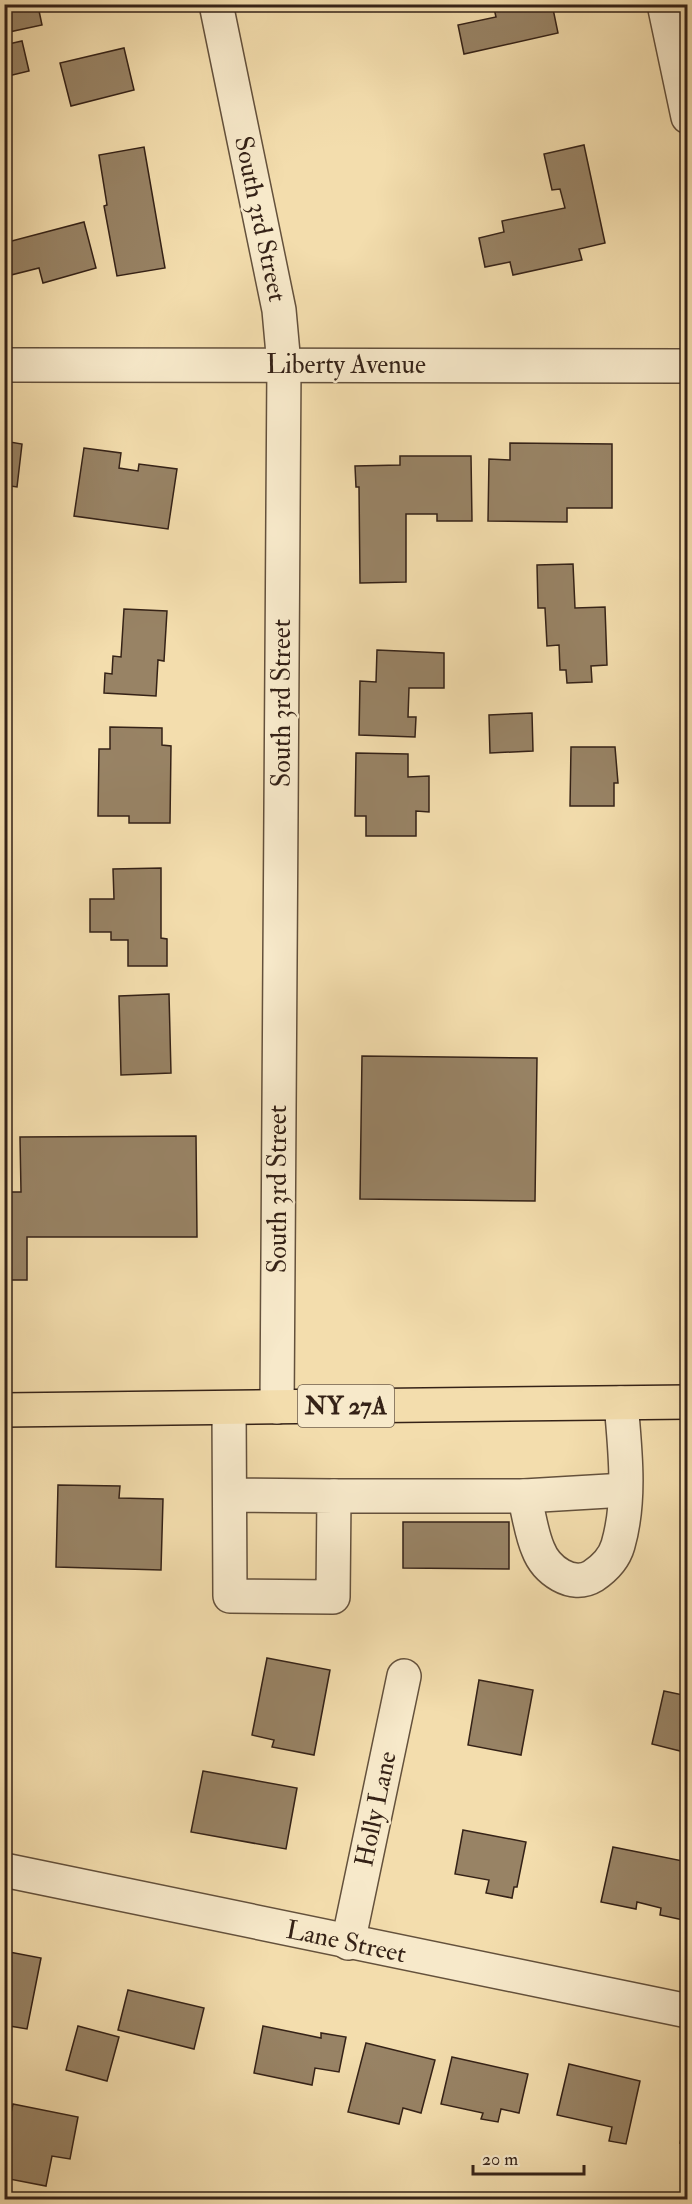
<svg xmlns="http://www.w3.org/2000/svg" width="692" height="2204" font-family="'IM FELL Double Pica',serif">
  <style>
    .building { fill: #988365; stroke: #352217; stroke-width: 1.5 }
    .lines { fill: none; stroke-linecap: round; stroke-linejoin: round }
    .minor-casing { stroke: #64513c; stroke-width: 36 }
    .major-casing { stroke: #352217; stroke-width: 36 }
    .minor { stroke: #f7e9ca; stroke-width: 33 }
    .major { stroke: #f3ddad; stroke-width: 33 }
    .labels { text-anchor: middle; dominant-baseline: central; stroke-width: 5; stroke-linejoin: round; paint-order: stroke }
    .shield { fill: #f7e9ca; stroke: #6f5e4d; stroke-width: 1.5 }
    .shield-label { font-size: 24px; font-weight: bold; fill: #352217 }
    .street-label { font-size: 26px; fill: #352217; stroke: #f7e9ca }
  </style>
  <rect width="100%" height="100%" fill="#f3ddad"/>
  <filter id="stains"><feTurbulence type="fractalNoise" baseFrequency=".00333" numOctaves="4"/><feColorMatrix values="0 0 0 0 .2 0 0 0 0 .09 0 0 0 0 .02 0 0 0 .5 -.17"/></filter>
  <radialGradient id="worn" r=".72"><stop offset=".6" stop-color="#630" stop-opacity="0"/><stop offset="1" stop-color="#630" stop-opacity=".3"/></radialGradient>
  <g class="building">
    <path d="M4,4H46L38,6L42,25L9,32Z"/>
    <path d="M58,4H84L58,9Z"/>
    <path d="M493,4H552L558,33L464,54L458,25L496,17Z"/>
    <path d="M22,41L29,71L4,77V45Z"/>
    <path d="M124,48L134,90L71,106L60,63Z"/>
    <path d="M584,145L605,243L579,249L582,260L513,275L510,262L485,267L479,238L504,232L502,221L565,208L560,189L552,190L544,154Z"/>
    <path d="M144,147L165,268L117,276L104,206L107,205L99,155Z"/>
    <path d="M84,222L96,268L43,283L39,268L11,275L4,243Z"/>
    <path d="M4,441L22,444L17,487L4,485Z"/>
    <path d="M510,443L612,444V508H567V522L488,521L489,459L510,460Z"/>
    <path d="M84,448L121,453L119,468L138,471L139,464L177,469L168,529L74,516Z"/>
    <path d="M400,456H471L472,521H437V514H406V582L360,583L359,487H356L355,466L400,465Z"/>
    <path d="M573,564L575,608L605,607L607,665L591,666L592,682L567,683L566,670H560L559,645L547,646L545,608H538L537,565Z"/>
    <path d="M124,609L167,611L164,661L158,660L156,696L104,693L105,673L112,674L113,656L121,657Z"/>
    <path d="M377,650L444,653V688H409L408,717H416L415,737L359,735L360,681L376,682Z"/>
    <path d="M532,713L533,751L490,753L489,715Z"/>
    <path d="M110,727L162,728V745L171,746L170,823H129V816H98L99,749H110Z"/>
    <path d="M571,747H615L618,783H614V806H570Z"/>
    <path d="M356,753L408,754V777L429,776V812L416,811V836H366V816H355Z"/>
    <path d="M161,868V938L167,939V966H128V940H111V932H90V899H114L113,869Z"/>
    <path d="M169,994L171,1073L121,1075L119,996Z"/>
    <path d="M362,1056L537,1058L535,1201L360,1199Z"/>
    <path d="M196,1136L197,1237H27V1280H4V1192H21L20,1137Z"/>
    <path d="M682,1482H688V1533H683Z"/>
    <path d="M58,1485L120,1486L119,1498L163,1499L161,1570L56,1567Z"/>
    <path d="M403,1522H509V1569L403,1568Z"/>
    <path d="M267,1658L330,1670L314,1755L272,1747L274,1740L252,1735Z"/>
    <path d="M479,1680L533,1690L521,1755L468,1745Z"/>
    <path d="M664,1691L688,1696V1753L652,1744Z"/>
    <path d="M203,1771L297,1788L286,1849L191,1832Z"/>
    <path d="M463,1830L526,1842L517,1887H514L512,1898L486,1893L489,1880L455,1874Z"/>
    <path d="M613,1847L688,1862V1921L660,1915L661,1908L637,1902L636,1909L601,1902Z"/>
    <path d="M4,1951L41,1958L27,2029L4,2025Z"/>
    <path d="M128,1990L204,2008L194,2049L118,2030Z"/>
    <path d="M78,2026L119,2037L107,2081L66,2070Z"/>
    <path d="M263,2026L321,2038V2033L346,2037L339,2072L315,2068L312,2085L254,2073Z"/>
    <path d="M366,2043L435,2060L421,2113L403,2108L399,2124L348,2112Z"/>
    <path d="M452,2057L528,2074L519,2113L501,2109L498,2122L481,2119L483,2113L441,2104Z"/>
    <path d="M569,2064L640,2081L626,2144L609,2141L612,2127L557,2115Z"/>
    <path d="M13,2104L78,2117L70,2159L52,2156L46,2186L4,2178L8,2142L4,2141V2125L8,2126Z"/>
    <path d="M688,2106V2144L680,2143Z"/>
  </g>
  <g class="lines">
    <g class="minor-casing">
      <g id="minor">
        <path d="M216,4L279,310L284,365L277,1407"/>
        <path d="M664,4L688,117"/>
        <path d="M4,365L688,366"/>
        <path d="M229,1408L230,1596L333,1597L334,1496L230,1495"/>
        <path d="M334,1496H524C529,1513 531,1533 538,1549C546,1570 572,1589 593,1576C605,1568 614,1559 618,1545C631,1500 625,1449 621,1403"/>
        <path d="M524,1496L625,1490"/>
        <path d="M4,1870L688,2011"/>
        <path d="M348,1943L404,1676"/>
      </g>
    </g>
    <g class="major-casing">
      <path id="major" d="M4,1410L688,1402"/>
    </g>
    <use href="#minor" class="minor"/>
    <use href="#major" class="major"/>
  </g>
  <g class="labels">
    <rect class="shield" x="298" y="1385" width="96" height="42" rx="4.5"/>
    <g class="shield-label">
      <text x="346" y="1406">NY 27A</text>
    </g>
    <g class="street-label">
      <text transform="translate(260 219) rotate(78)">South 3rd Street</text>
      <text x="346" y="365">Liberty Avenue</text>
      <text transform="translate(282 703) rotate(-90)">South 3rd Street</text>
      <text transform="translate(278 1189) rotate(-90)">South 3rd Street</text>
      <text transform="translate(376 1809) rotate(-78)">Holly Lane</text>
      <text transform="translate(346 1942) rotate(12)">Lane Street</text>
    </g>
  </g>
  <rect width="692" height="2204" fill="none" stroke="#f3ddad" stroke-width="24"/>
  <rect x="6" y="6" width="680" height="2192" fill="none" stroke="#352217" stroke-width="3"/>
  <rect x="12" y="12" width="668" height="2180" fill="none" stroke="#352217" stroke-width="1.5"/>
  <path d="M473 2165v9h111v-9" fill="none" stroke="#352217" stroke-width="3"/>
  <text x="482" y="2165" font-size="18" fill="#352217" stroke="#f7e9ca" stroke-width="4.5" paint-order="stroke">20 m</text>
  <rect width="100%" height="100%" filter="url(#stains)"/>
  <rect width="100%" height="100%" fill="url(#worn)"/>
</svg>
